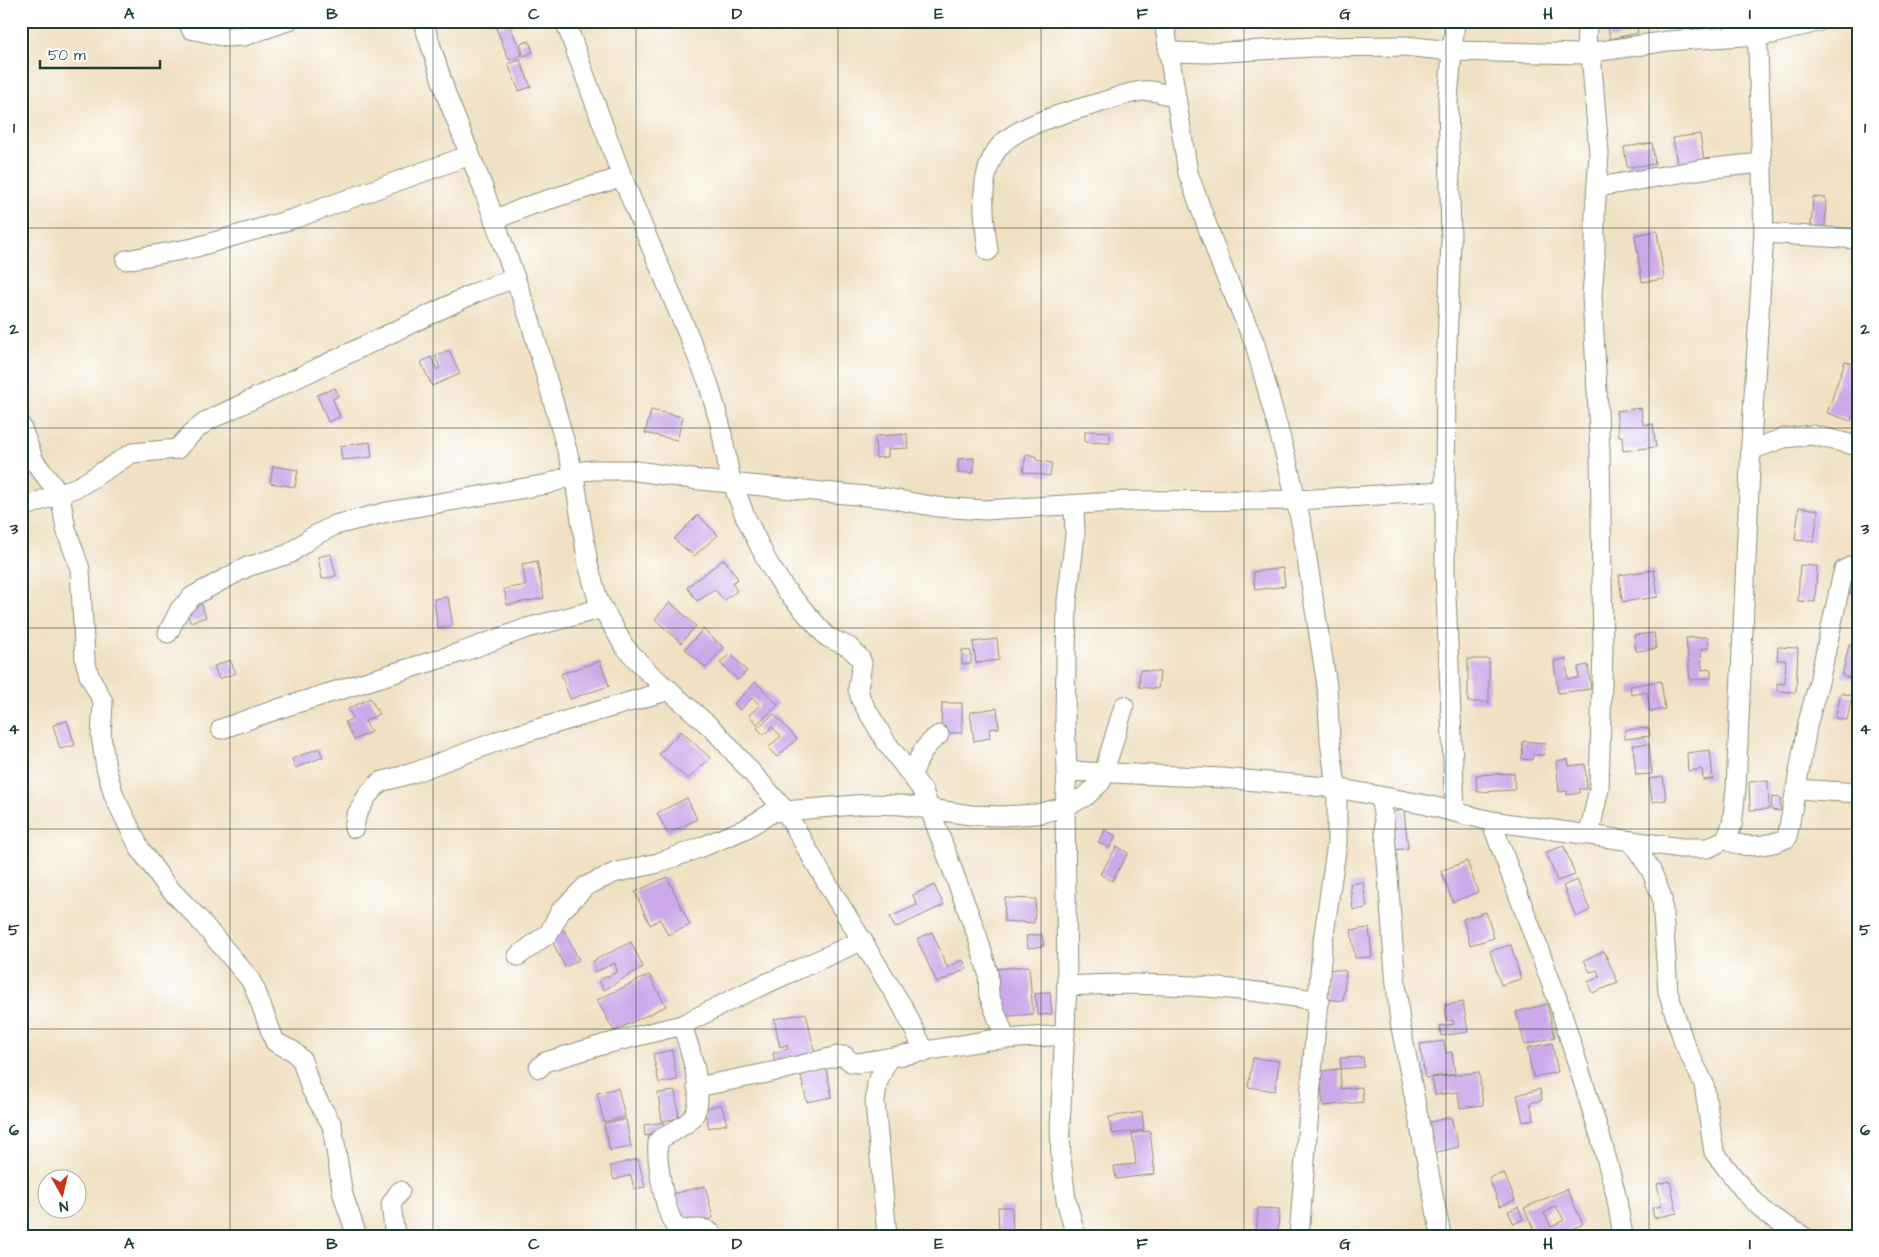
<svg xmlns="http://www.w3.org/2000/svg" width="1879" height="1257" font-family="'Architects Daughter',sans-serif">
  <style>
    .building { fill: #ccaaea; fill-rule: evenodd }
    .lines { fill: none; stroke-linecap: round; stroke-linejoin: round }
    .minor-casing { stroke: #888f7c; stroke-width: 21 }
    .minor { stroke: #fff; stroke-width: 19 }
    .grid { fill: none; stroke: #1f3d34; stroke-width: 1; stroke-opacity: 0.55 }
    .neatline { fill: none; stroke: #1f3d34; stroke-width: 2 }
    .grid-label { font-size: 16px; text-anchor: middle; font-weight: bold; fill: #1f3d34 }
  </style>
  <rect width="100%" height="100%" fill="#fff"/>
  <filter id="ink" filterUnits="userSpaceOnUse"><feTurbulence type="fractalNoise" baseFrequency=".02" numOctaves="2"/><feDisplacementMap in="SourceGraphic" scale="10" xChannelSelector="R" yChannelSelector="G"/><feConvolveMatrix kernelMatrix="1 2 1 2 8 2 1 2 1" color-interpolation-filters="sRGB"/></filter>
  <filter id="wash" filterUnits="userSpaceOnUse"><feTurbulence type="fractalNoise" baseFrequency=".0096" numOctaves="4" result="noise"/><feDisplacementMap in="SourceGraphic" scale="20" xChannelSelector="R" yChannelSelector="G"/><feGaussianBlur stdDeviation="1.12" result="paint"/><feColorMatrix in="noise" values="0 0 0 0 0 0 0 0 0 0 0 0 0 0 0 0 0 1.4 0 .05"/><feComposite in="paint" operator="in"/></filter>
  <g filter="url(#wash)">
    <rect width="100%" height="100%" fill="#f1e1c4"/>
    <g id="blocks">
      <g class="building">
        <path d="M1607,21H1636L1638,33L1610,39Z"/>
        <path d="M509,23L522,55L509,60L496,28Z"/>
        <path d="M529,41L533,52L524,56L520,44Z"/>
        <path d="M520,60L531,87L519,91L508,64Z"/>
        <path d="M1700,134L1704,160L1677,164L1673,138Z"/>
        <path d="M1652,143L1655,164L1627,167L1624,147Z"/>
        <path d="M1813,197L1826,198L1825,228L1811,227Z"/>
        <path d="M1657,231L1664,279L1642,282L1635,235Z"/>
        <path d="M449,350L460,374L432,386L421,362L431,357L437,370L440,368L435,356Z"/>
        <path d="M1845,361L1858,366V402L1851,421L1827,413Z"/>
        <path d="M335,388L338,396L333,399L340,417L328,422L317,395Z"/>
        <path d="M1641,408L1643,425L1653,424L1656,447L1623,451L1622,436H1619L1616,411Z"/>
        <path d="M651,410L683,417L677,440L645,433Z"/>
        <path d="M1085,431L1110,432V443L1085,442Z"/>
        <path d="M907,434L908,448L888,449V457L876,458L875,436Z"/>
        <path d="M370,442L372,457L342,460L340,446Z"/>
        <path d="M1026,454L1036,456V460L1052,463L1050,476L1023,472Z"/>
        <path d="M974,458V473H958V459Z"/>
        <path d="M273,466L298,470L295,487L270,483Z"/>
        <path d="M1799,507L1818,510L1814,542L1795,540Z"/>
        <path d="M698,515L718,535L694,556L674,539Z"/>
        <path d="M331,554L336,576L322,579L318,557Z"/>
        <path d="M724,559L738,579L732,583L737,591L724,600L715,590L697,601L687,587Z"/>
        <path d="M537,561L544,598L507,605L504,589L526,585L522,564Z"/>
        <path d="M1800,565L1817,566L1815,602L1798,601Z"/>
        <path d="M1283,568L1285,586L1255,590L1253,572Z"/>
        <path d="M1654,570L1658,597L1622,602L1619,575Z"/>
        <path d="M1850,578L1858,579V594L1848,593Z"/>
        <path d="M448,597L453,626L438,628L434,599Z"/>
        <path d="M201,602L206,617L190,622L185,607Z"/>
        <path d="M670,602L696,626L681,643L655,619Z"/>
        <path d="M703,629L724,648L706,668L685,649Z"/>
        <path d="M1654,633L1656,649L1636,651L1634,635Z"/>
        <path d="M1708,637L1709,648L1701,649L1702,670L1711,669V678L1690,680L1686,638Z"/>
        <path d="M997,639L999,660L976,663L973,642Z"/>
        <path d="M1849,645L1858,647L1855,679L1842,676Z"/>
        <path d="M1778,647L1798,648L1796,692L1777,691V683L1785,684L1786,660H1777Z"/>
        <path d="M962,650L971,651V664H962Z"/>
        <path d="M730,654L747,671L738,680L720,663Z"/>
        <rect x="1468" y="659" width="21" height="43"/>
        <path d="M1566,659L1568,679L1579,678L1578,667L1588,665L1591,689L1558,693L1554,661Z"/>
        <path d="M230,660L236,673L219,679L214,666Z"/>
        <path d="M600,661L609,686L570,699L561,674Z"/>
        <path d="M1140,670L1160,672L1158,689L1139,687Z"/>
        <path d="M1661,681L1665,709L1650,712L1647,692L1631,695L1630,686Z"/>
        <path d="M756,682L778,705L757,724L749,715L760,705L752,698L740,710L734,704Z"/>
        <path d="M1841,693L1852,696L1847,720L1835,718Z"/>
        <path d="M370,698L379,714L365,721L371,732L354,740L345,722L353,718L348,709Z"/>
        <path d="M942,703H962V733H941Z"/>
        <path d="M997,708L999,728L989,729L990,738L974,741L970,712Z"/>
        <path d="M774,714L797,739L777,757L768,748L781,736L772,727L764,735L757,728Z"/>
        <path d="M67,721L75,745L60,749L53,725Z"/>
        <path d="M1649,728L1650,736L1625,739V730Z"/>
        <path d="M681,731L710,758L688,779L659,754Z"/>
        <path d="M1523,741L1545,743L1544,755H1533L1532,760L1522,759Z"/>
        <path d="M1649,744L1652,774L1636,775L1633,745Z"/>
        <path d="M319,748L323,757L295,768L292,759Z"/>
        <path d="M1710,750L1713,779L1703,780L1702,769L1688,771L1687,753Z"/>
        <path d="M1568,759L1569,766L1585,764L1587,789H1579L1580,793L1567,795V791L1559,792L1556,761Z"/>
        <path d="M1514,773L1515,790L1477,792L1476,775Z"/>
        <path d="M1663,777L1666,800L1652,802L1649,779Z"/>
        <path d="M1768,781L1769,809L1750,810L1749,782Z"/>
        <path d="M1772,797L1781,798L1780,811L1771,810Z"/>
        <path d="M687,798L697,819L668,834L657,813Z"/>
        <path d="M1404,810L1408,848L1388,851L1384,813Z"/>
        <path d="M1105,830L1116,836L1109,848L1098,842Z"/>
        <path d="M1117,846L1128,853L1112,881L1100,874Z"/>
        <path d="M1564,846L1575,875L1557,881L1546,852Z"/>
        <path d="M1467,861L1478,892L1453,902L1441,871Z"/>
        <path d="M667,877L690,925L668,935L660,919L650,925L635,892Z"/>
        <path d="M1577,880L1590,910L1576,917L1563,886Z"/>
        <path d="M1363,882L1367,908L1353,910L1350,884Z"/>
        <path d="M934,885L944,905L895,928L890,917L917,905L913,895Z"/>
        <path d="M1005,898L1036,899L1034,923L1004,921Z"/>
        <path d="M1486,912L1494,938L1470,945L1463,919Z"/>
        <path d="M1369,928L1372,957L1355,958L1351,930Z"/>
        <path d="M564,930L579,960L565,967L550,937Z"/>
        <path d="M932,932L947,967L963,960L967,969L937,983L917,939Z"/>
        <path d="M1042,934L1044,946L1028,948L1026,936Z"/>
        <path d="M631,942L643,967L604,990L599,980L617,972L615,963L595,972L593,961Z"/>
        <path d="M1511,945L1521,979L1501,985L1490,951Z"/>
        <path d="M1604,951L1618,983L1592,993L1588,982L1600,977L1597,970L1590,972L1584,960Z"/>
        <path d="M1029,966L1033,1014L999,1017L995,969Z"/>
        <path d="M1328,969L1346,971L1343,1001L1325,999Z"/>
        <path d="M649,975L666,1006L614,1031L597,1000Z"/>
        <path d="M1050,992L1052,1014L1038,1015L1035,994Z"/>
        <path d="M1463,1002L1468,1032L1441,1036L1440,1026L1454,1024L1453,1020L1447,1021L1445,1005Z"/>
        <path d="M1547,1004L1555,1037L1525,1045L1516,1012Z"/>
        <path d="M806,1013L815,1054L775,1063L773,1053L788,1049L787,1045L780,1047L774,1019Z"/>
        <path d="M1444,1041L1446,1053L1452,1052L1455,1074L1425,1078L1420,1044Z"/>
        <path d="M1552,1043L1558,1072L1533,1077L1527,1048Z"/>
        <path d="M672,1050L677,1080L659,1083L653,1054Z"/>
        <path d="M1363,1057L1364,1067L1341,1069L1340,1058Z"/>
        <path d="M1253,1058L1279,1061L1275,1091L1248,1087Z"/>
        <path d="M826,1067L832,1097L807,1102L800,1073Z"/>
        <path d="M1340,1069L1341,1089L1362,1087L1363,1102L1323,1106L1320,1071Z"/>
        <path d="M1479,1072L1483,1105L1460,1108L1458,1092L1435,1095L1432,1078Z"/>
        <path d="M618,1088L625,1117L604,1122L597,1093Z"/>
        <path d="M1540,1089L1542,1100L1530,1103L1534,1119L1523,1122L1517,1095Z"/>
        <path d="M675,1091L679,1118L662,1121L658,1093Z"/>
        <path d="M721,1104L727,1124L709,1128L704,1109Z"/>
        <path d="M1142,1112L1144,1130L1112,1134L1109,1117Z"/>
        <path d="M1451,1117L1459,1147L1433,1153L1426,1123Z"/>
        <path d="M626,1119L631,1147L610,1151L604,1124Z"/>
        <path d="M664,1122L666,1132L645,1136L644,1125Z"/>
        <path d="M1150,1131L1155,1174L1116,1179L1114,1166L1136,1164L1132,1133Z"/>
        <path d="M638,1159L645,1187L634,1189L631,1175L614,1180L610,1166Z"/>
        <path d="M1504,1173L1515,1200L1500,1206L1489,1178Z"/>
        <path d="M1670,1181L1677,1213L1654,1218L1652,1208L1662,1206L1657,1184Z"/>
        <path d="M705,1186L713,1218L680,1226L672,1194Z"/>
        <path d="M1567,1189L1583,1224L1557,1236H1537L1524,1208ZM1556,1206L1564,1220L1551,1227L1544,1213Z"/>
        <path d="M998,1207H1012L1013,1234L1028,1233V1236H999Z"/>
        <path d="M1518,1207L1523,1219L1514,1224L1508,1211Z"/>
        <path d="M1258,1208L1279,1209L1278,1236H1256Z"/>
      </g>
    </g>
  </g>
  <g filter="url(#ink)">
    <use href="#blocks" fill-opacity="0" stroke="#888f7c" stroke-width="1"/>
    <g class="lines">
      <g class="minor-casing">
        <g id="minor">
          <path d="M188,21L191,29L226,37L244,36L288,21"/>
          <path d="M423,21L447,97L482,185L531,323L574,475L588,564L598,600L624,646L647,671L715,731L784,809L831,890L904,1009L925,1052"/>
          <path d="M565,21L622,177L708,382L720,424L730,476L745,516L768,563L785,589L827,637L849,647L860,658L862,663L858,689L861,700L886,742L923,791L978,938L988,973L989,995L1005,1038"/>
          <path d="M1164,21L1188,173L1222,267L1255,344L1289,469L1302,527L1327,686L1330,740L1337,796V843L1322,948L1299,1236"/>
          <path d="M1168,52L1209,53L1313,47L1405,46L1451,51L1581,54L1668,41L1773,34L1820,21"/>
          <path d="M1586,53L1587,21"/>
          <path d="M1598,187L1704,169L1761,163"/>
          <path d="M494,220L531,205L622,177"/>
          <path d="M1764,233L1858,239"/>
          <path d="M988,251C984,219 977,175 999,147C1019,123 1073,111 1102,102C1116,98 1129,92 1143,91C1155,90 1165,94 1175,98"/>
          <path d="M126,260L193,248L296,218L470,155"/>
          <path d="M21,426L34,461L60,495L66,529L80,569L85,660L89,675L103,702L101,736L106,768L114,796L140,849L166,885L197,917L249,978L255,989L275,1042L293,1051L302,1060L311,1089L332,1125L343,1195L357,1236"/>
          <path d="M1751,450L1784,438L1812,435L1858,446"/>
          <path d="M1074,505L1075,535L1067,601L1065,720L1067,771L1065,807L1067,986L1060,1127L1061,1158L1066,1200L1076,1236"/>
          <path d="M21,508L80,486L132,453L177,449L194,431L207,421L475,293L515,278"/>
          <path d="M168,633L180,609L193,596L247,567L289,554L312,537L335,525L387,512L548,484L583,471L594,470H630L699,480L887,498L937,507L985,510L1129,501L1297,500L1445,491"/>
          <path d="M221,729L281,708L462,652L527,628L603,608"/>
          <path d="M1067,771L1222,778L1337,788L1427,805L1491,821L1681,848H1708L1726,839L1732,825L1736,789L1751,444L1764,233L1757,21"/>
          <path d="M912,775C918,759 924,745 939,735"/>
          <path d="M1797,789L1858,793"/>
          <path d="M1380,797L1384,819L1395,974L1400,1022L1441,1236"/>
          <path d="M1455,811L1445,571V491L1446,372L1451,239L1448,98L1455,21"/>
          <path d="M1491,821L1558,1001L1602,1142L1616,1195L1623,1236"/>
          <path d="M354,828L356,816L367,796L380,782L413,773L506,738L670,690"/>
          <path d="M1589,834L1599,789L1603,646L1600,449L1592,296L1595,257V213L1599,153L1591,53"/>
          <path d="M1726,839C1743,850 1770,846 1787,838L1808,722L1819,682L1842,577L1844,570L1858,563"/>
          <path d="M1631,841L1651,870L1662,898L1668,992L1684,1043L1704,1084L1714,1152L1745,1192L1767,1214L1803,1236"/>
          <path d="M518,956L549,933L560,912L586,886L614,873L658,863L702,847L745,829L773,812L867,804L902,805L971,815L1002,816L1037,814L1065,807L1086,796L1101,782L1124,706"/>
          <path d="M1067,986C1151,981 1235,986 1319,1001"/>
          <path d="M682,1025C689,1046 707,1098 693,1117C684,1128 669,1132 658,1141C656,1161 664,1209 675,1226C687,1236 702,1221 714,1236"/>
          <path d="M539,1068L545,1062L602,1045L682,1025L743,994L863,940"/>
          <path d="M697,1087L777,1071L838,1056H845L851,1062L858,1063L989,1040L1065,1035"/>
          <path d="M395,1236L391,1204L400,1191"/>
          <path d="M887,1236L875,1102L877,1084L888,1058"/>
        </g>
      </g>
      <use href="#minor" class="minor"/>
    </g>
  </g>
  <path class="grid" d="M230,21V1236M433,21V1236M636,21V1236M838,21V1236M1041,21V1236M1244,21V1236M1446,21V1236M1649,21V1236M21,228H1858M21,428H1858M21,628H1858M21,829H1858M21,1029H1858"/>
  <rect width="1879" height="1257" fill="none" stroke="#fff" stroke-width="55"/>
  <g transform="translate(62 1194) rotate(172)"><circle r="24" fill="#ffffff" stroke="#a5b1ae"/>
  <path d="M0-4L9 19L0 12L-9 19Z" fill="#c8321e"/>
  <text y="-8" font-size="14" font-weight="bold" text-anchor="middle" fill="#1f3d34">N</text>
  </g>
  <path d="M40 60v8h120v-8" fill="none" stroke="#1f3d34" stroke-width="2.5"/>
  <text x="48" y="60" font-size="15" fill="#1f3d34" stroke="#ffffff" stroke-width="4" paint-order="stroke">50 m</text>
  <rect x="28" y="28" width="1824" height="1202" class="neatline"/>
  <g class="grid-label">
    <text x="129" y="19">A</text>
    <text x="332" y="19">B</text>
    <text x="534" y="19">C</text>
    <text x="737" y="19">D</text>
    <text x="939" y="19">E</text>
    <text x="1142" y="19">F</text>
    <text x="1345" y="19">G</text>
    <text x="1548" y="19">H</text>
    <text x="1750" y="19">I</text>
    <text x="14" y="133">1</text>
    <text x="1865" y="133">1</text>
    <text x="14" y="334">2</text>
    <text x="1865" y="334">2</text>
    <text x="14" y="534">3</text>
    <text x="1865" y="534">3</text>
    <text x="14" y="734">4</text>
    <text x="1865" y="734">4</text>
    <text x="14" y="935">5</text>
    <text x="1865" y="935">5</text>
    <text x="14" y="1135">6</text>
    <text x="1865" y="1135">6</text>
    <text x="129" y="1249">A</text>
    <text x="332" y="1249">B</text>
    <text x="534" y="1249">C</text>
    <text x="737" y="1249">D</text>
    <text x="939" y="1249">E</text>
    <text x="1142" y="1249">F</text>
    <text x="1345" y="1249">G</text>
    <text x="1548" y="1249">H</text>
    <text x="1750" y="1249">I</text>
  </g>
</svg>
